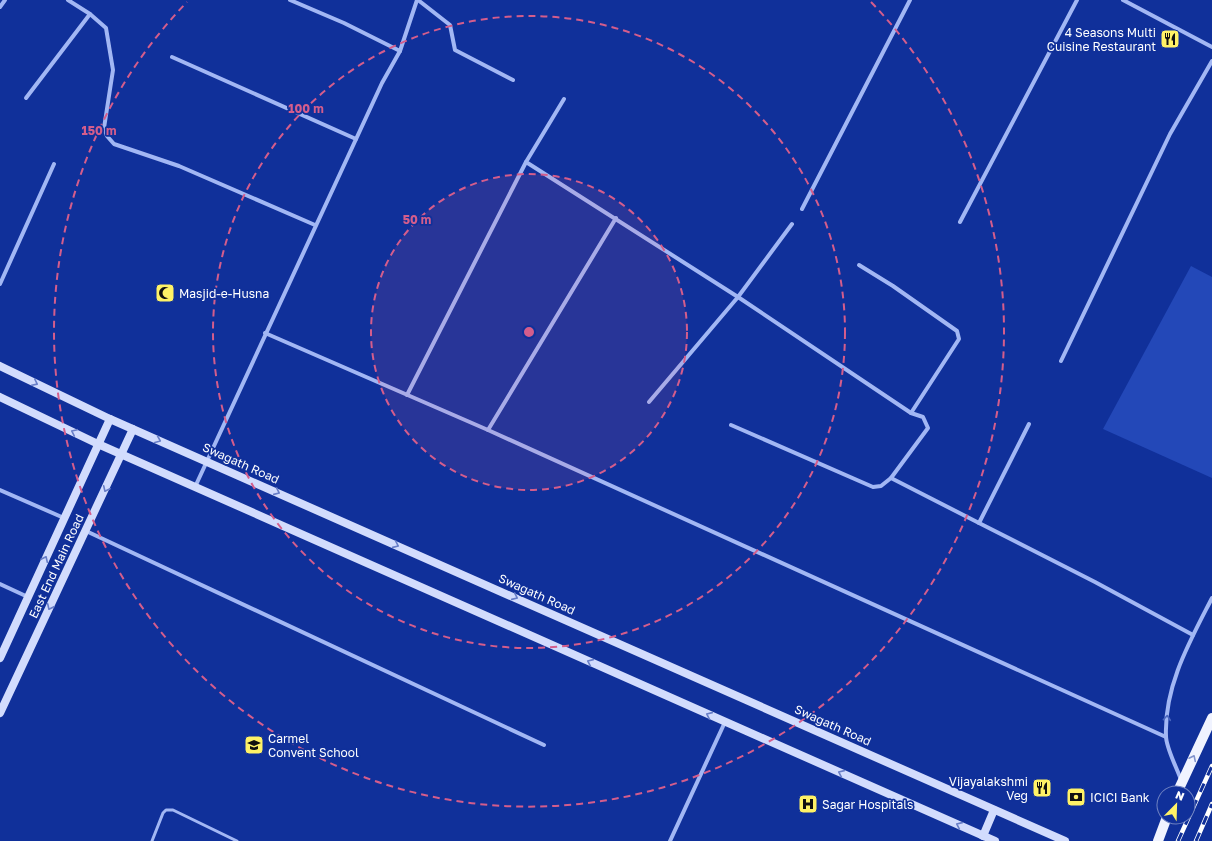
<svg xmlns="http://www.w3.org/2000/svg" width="1212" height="841" font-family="'Golos Text',sans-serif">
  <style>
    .green { fill: #2348b8 }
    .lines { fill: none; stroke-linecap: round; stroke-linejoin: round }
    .lane { stroke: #a2b7f4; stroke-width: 3 }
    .street { stroke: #a2b7f4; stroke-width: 4 }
    .secondary { stroke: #d2dcfd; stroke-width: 8 }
    .primary { stroke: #f0f3ff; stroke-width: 10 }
    .rail-casing { stroke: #fff; stroke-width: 4.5 }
    .rail { stroke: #10309a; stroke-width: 3; stroke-dasharray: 9; stroke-linecap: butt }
    .oneway { stroke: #677dc7 }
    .oneway2 { stroke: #4a66be }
    .oneway3 { stroke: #8092cc }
    .ring { fill: none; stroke: #d45d8c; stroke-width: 2; stroke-dasharray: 7 5 }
    .labels { text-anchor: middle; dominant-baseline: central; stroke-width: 3.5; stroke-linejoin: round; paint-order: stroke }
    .poi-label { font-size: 12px; fill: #fff; stroke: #10309a; text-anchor: start }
    .street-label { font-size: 12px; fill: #fff; stroke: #10309a }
    .centre { fill: #d45d8c; stroke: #10309a; stroke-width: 2 }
    .ring-label { font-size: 12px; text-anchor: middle; font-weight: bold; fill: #d45d8c; stroke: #10309a; stroke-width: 3.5; stroke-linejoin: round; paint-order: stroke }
  </style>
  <rect width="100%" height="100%" fill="#10309a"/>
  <path class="green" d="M1191,266L1212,277V478L1103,429Z"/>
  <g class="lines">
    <path class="lane" d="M152,841L163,813L166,810H173L237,841"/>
    <g class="street">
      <path d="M68,0L90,14L106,28L113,70L104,128L107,136L114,144L179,166L315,225"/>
      <path d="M290,0L344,23L400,51"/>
      <path d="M418,0L450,25L455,50L513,80"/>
      <path d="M1123,0L1212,47"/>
      <path d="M0,7L5,0"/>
      <path d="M172,57L356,139"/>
      <path d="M26,98L90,14"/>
      <path d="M564,99L526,162L738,297L911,413L923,417L928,428L891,478L979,523"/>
      <path d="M802,209L910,0"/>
      <path d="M960,222L1077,0"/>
      <path d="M859,265L893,286L957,331L959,339L911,413"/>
      <path d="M0,284L54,164"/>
      <path d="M265,333L488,430L1166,737"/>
      <path d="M1061,361L1170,134L1212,61"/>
      <path d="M407,395L526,162"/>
      <path d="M649,402L738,297L792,224"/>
      <path d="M1029,424L979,523L1095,582L1193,635"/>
      <path d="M731,425L873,487L881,486L891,478"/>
      <path d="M488,430L616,218"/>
      <path d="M195,487L382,83L400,51L417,0"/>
      <path d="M0,490L64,518"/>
      <path d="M86,531L544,745"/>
      <path d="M0,584L28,597"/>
      <path d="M1181,780C1177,768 1166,748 1166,736C1164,686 1190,641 1212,598"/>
      <path d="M670,841L725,722"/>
    </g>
    <g class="secondary">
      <path d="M0,366L110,419L1065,841"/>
      <path d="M0,397L98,444L995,841"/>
      <path d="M0,658L110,419"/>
      <path d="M0,713L133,429"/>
      <path d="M983,836L994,810"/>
    </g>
    <g class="primary">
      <path d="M1177,793L1212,718"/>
      <path d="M1158,841L1167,817"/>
    </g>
    <g class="rail-casing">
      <g id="rail">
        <path d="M1178,841L1212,766"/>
        <path d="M1196,841L1212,804"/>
      </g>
    </g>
    <use href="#rail" class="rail"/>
  </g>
  <defs><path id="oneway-chevron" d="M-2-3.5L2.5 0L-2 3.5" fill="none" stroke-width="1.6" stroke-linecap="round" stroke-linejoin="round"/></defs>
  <g class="oneway">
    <use href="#oneway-chevron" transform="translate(35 383) rotate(26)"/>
    <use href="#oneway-chevron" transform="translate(74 432) rotate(-155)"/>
    <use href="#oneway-chevron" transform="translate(158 440) rotate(23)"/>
    <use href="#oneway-chevron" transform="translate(106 489) rotate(115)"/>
    <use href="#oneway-chevron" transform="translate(277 492) rotate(24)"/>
    <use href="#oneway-chevron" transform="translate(396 545) rotate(24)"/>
    <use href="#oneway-chevron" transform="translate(45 559) rotate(-65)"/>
    <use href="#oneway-chevron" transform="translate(515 597) rotate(24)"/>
    <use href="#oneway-chevron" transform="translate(50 607) rotate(115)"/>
    <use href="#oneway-chevron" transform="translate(590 662) rotate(-156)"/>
    <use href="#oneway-chevron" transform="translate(709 715) rotate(-156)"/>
    <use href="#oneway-chevron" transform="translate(841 773) rotate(-156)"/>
    <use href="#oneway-chevron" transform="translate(959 825) rotate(-156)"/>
  </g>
  <use class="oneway2" href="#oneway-chevron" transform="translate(1167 718) rotate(-85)"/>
  <use class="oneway3" href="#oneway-chevron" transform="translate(1193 758) rotate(-64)"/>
  <circle cx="529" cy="332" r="158" fill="#d45d8c" fill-opacity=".12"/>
  <g class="ring">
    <circle cx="529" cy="332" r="158"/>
    <circle cx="529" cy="332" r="316"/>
    <path d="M871 2A475 475 0 1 1 187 2"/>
  </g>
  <defs>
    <g id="restaurant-square" transform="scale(1)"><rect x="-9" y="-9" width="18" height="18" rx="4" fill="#fff266" stroke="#10309a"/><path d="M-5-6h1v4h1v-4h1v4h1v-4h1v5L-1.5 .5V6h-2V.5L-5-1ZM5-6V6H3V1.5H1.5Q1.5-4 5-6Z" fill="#111"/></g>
    <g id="mosque-square" transform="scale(1)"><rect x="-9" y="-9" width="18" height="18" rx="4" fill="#fff266" stroke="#10309a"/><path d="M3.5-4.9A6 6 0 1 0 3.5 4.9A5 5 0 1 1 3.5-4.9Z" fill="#111"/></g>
    <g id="school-square" transform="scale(1)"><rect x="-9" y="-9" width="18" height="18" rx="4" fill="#fff266" stroke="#10309a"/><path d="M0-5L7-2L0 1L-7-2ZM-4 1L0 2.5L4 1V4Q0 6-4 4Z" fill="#111"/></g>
    <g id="bank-square" transform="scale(1)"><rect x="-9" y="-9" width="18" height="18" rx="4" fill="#fff266" stroke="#10309a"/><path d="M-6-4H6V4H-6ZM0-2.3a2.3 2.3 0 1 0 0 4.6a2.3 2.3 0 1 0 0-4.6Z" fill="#111"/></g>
    <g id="hospital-square" transform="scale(1)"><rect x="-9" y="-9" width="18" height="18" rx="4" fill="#fff266" stroke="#10309a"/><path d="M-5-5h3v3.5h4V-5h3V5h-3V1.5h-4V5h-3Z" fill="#111"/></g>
  </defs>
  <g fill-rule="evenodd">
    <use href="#restaurant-square" x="1170" y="39"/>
    <use href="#mosque-square" x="165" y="293"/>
    <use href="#school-square" x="254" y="745"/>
    <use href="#restaurant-square" x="1042" y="788"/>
    <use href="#bank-square" x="1076" y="797"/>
    <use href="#hospital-square" x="808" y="804"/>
  </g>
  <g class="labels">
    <g class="poi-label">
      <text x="1156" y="32" text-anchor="end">4 Seasons Multi<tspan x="1156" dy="14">Cuisine Restaurant</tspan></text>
      <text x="179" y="293">Masjid-e-Husna</text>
      <text x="268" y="738">Carmel<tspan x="268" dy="14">Convent School</tspan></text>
      <text x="1028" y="781" text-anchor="end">Vijayalakshmi<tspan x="1028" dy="14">Veg</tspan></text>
      <text x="1090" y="797">ICICI Bank</text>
      <text x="822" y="804">Sagar Hospitals</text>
    </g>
    <g class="street-label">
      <text transform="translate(241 463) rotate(24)">Swagath Road</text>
      <text transform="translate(56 566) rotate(-65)">East End Main Road</text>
      <text transform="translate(537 594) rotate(24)">Swagath Road</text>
      <text transform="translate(833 725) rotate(24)">Swagath Road</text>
    </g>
  </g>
  <circle cx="529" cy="332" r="6" class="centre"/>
  <g class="ring-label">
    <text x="306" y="113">100 m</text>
    <text x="99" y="135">150 m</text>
    <text x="417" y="224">50 m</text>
  </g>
  <g transform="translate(1176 805) rotate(23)"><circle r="19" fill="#10309a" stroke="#7083c2"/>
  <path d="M0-3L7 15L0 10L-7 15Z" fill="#fff266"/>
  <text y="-6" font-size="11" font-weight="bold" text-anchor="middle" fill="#ffffff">N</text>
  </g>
</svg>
